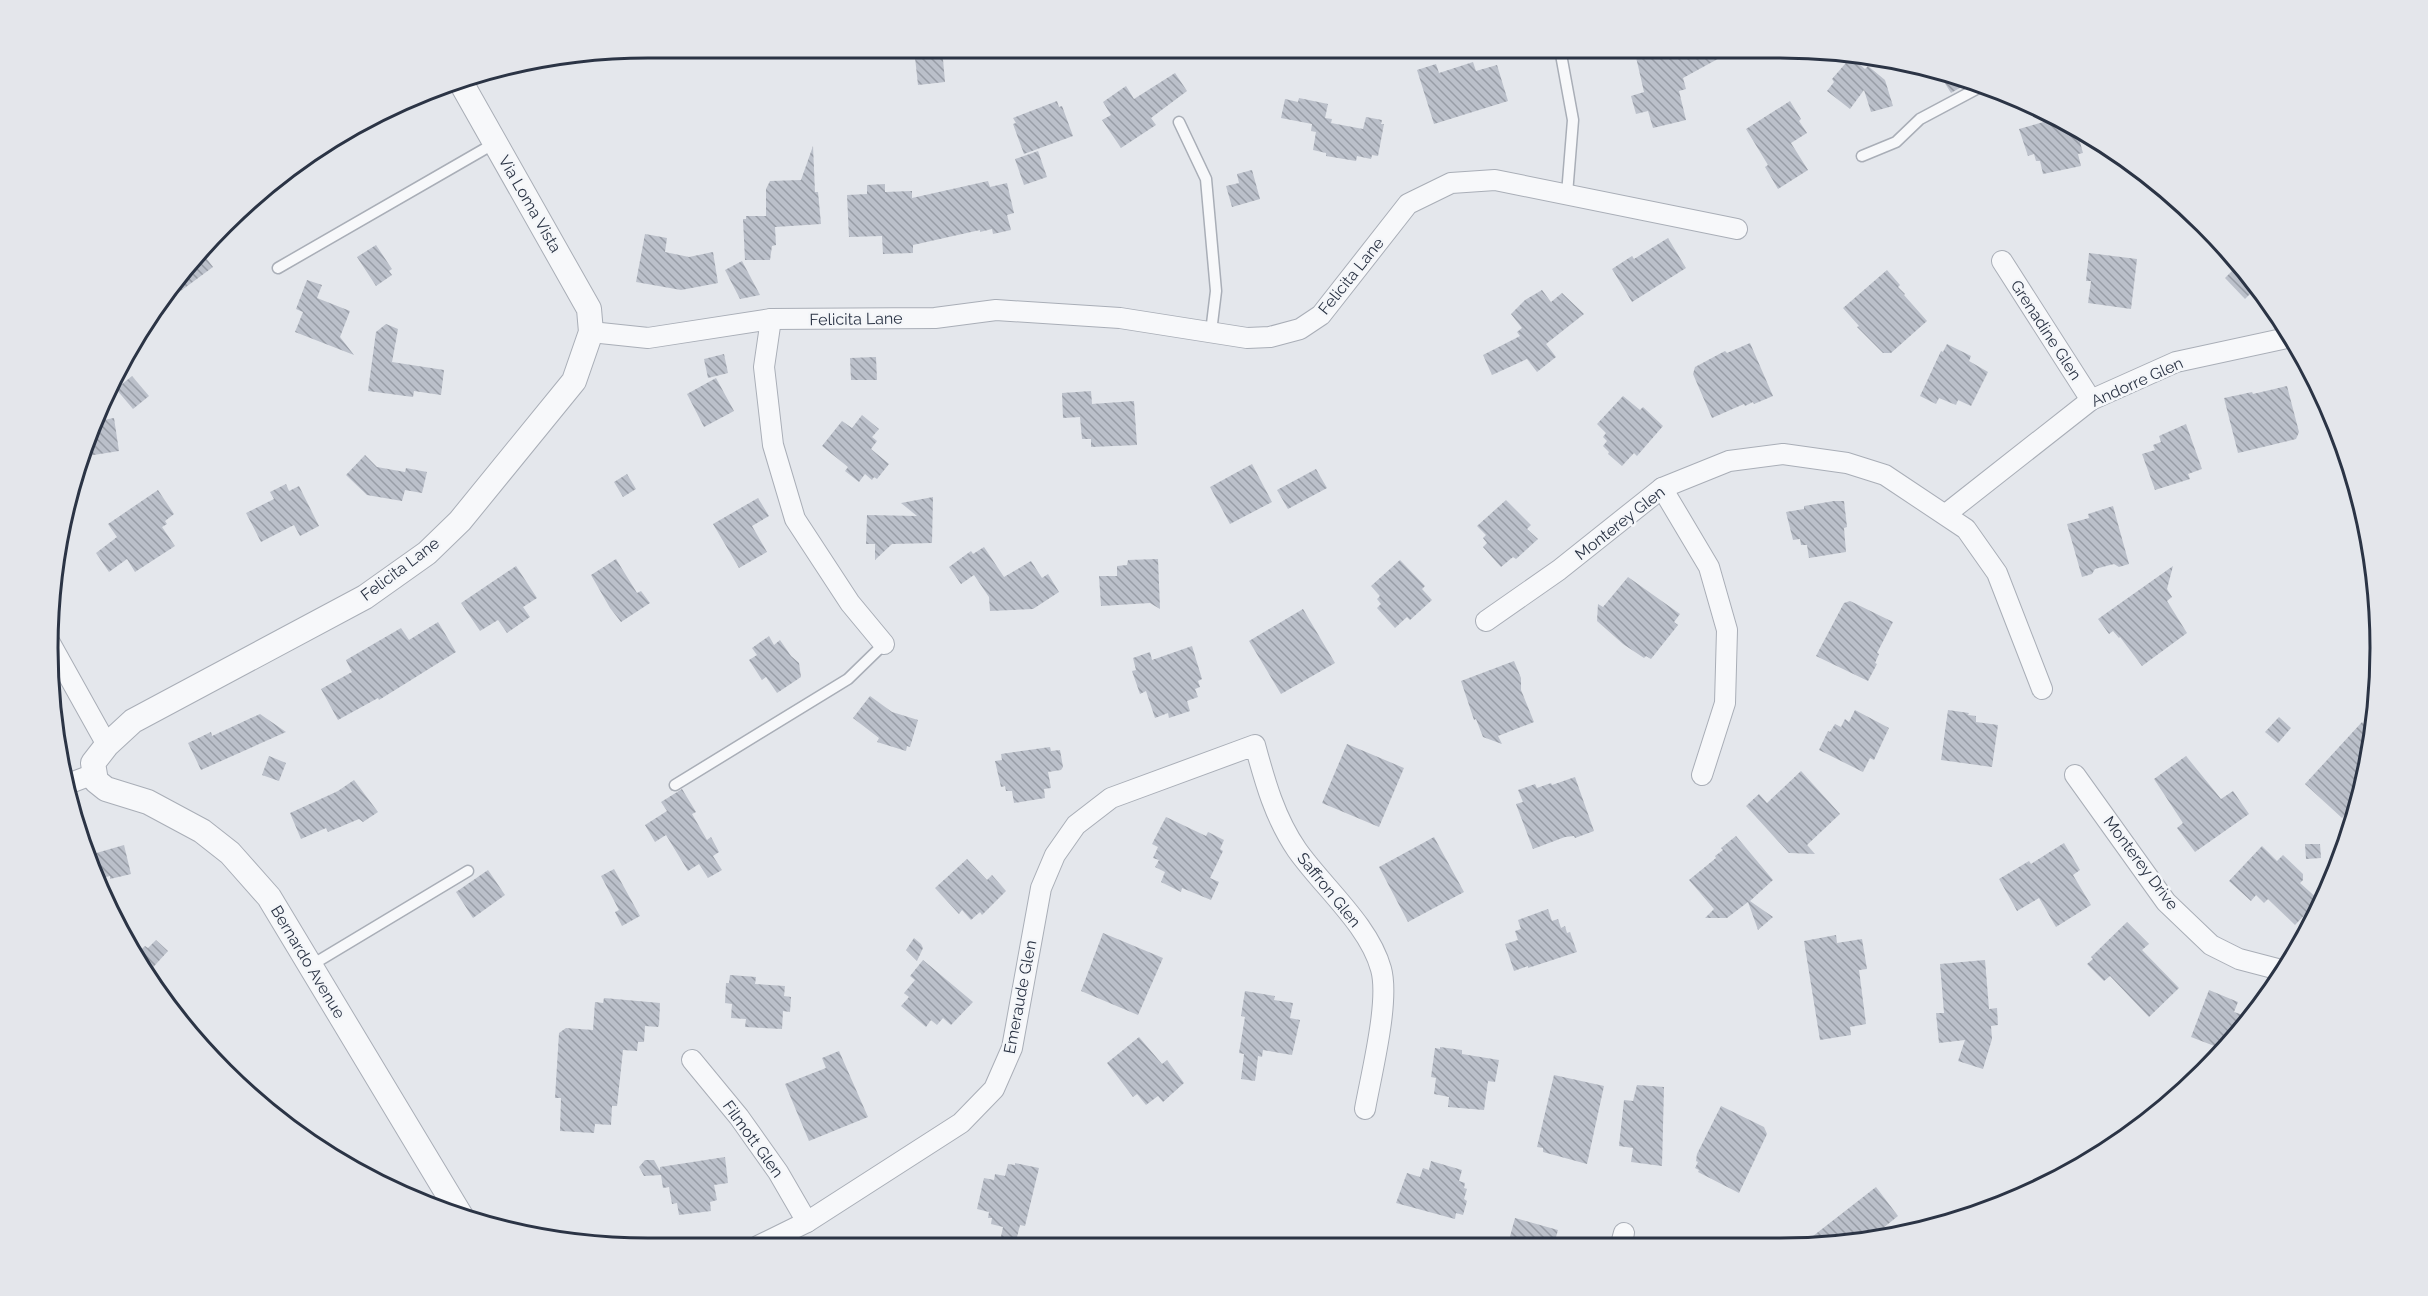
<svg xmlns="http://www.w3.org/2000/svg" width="2428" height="1296" font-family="Raleway,sans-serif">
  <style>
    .building { fill: url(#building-back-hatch) }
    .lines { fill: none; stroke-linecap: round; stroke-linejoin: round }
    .service-casing { stroke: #a9aeb7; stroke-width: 13 }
    .minor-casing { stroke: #a9aeb7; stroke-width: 22 }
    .tertiary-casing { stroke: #a9aeb7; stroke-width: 26 }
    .service { stroke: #f7f8fa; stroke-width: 10 }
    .minor { stroke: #f7f8fa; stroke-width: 20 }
    .tertiary { stroke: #f7f8fa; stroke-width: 24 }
    .labels { text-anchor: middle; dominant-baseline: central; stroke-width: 5; stroke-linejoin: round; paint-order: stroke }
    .street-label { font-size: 16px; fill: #2b3445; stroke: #f4f6f9 }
    .rim { fill: none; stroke: #2b3445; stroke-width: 3 }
  </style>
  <defs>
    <pattern id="building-back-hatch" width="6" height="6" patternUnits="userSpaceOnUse" patternTransform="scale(1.5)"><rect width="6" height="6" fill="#bbc0ca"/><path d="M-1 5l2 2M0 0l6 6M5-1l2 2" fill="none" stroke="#989da6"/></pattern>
  </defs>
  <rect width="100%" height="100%" fill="#e4e7ec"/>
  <g class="building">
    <path d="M914,48H942L945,82L918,85Z"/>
    <path d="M1667,49H1736L1683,78L1686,89L1679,91L1686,120L1653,128L1648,111L1636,114L1631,96L1644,92L1636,57Z"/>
    <path d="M1851,57L1865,69L1868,66L1885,80L1893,106L1871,112L1864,90L1850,109L1827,91L1834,82L1832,79Z"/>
    <path d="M1473,62L1476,71L1497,65L1508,101L1434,124L1417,70L1436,64L1439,73Z"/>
    <path d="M1936,69L1956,76L1970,82L1951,93Z"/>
    <path d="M1175,73L1187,91L1151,118L1156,125L1121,148L1102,120L1111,115L1103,102L1126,86L1134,99Z"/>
    <path d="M1299,98L1328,104L1325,118L1332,119L1331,123L1363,129L1366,117L1382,120L1381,124H1384L1378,156L1372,155L1371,159L1357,156L1356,161L1326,156V153L1313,150L1316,132L1311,131L1312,124L1281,118L1285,99L1298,102Z"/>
    <path d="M1057,101L1059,107L1062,106L1073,136L1024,154L1013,124L1016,123L1013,118Z"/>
    <path d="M1790,101L1801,119L1799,121L1807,133L1791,143L1808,170L1778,189L1765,167L1768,165L1746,129Z"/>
    <path d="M2058,118L2094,140L2080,142L2083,153L2078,154L2081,166L2043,174L2040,161H2036L2034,154L2028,156L2019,129Z"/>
    <path d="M813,146L815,192H818L821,224L775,227L776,245L772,246L770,260H745L743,219H746V216H766V189L770,181L801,180Z"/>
    <path d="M1038,151L1047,177L1024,185L1015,159Z"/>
    <path d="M1252,170L1260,199L1232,207L1226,186L1239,183L1237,174Z"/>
    <path d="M988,181L990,187L1007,183L1014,213L1007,215L1011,230L993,234L992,229L980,232V230L913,245V253L883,254L882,236L849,237L847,195L867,194V185L885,184V192L912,191V198Z"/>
    <path d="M645,234L667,238L665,252L689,257L713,252L718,283L681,290L636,282Z"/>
    <path d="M1668,238L1686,268L1632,302L1612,269L1632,256L1634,259Z"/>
    <path d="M376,245L392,269L389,271L392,275L376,286L357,257Z"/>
    <path d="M200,250L213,267L163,304L160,300Z"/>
    <path d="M2089,253L2137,259L2131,309L2088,303L2091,281H2086Z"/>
    <path d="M742,261L760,295L740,299L725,270Z"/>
    <path d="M2239,264L2256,288L2245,299L2225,278Z"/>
    <path d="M1887,270L1900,285L1898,287L1905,294L1904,295L1927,321L1891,353H1883L1857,327L1859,326L1843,308Z"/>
    <path d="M307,280L322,285L317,298L350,311L340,337L354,355L295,332L303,312L296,309Z"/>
    <path d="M1542,290L1551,302L1562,293L1584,314L1546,344L1556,357L1537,372L1527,359L1492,375L1483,355L1520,336L1517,332L1522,328L1511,314L1525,300Z"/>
    <path d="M386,324L398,329L392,362L444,370L441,395L414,391L413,397L368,391L376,332Z"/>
    <path d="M1750,343L1773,396L1754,404L1753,402L1745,406L1744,404L1712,418L1693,374L1695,367L1725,351L1727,353Z"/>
    <path d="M1947,344L1971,356L1969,361L1988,372L1971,406L1958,400L1956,405L1939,398L1936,404L1920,396L1941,351L1943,352Z"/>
    <path d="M724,354L728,373L708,378L704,359Z"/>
    <path d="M876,357L877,380H851L850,358Z"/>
    <path d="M132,376L149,396L133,409L116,389Z"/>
    <path d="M716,378L734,411L704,427L687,394Z"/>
    <path d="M2287,386L2299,432L2296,439L2238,453L2224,398L2243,394L2252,392L2253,394Z"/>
    <path d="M1091,391L1092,404L1134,401L1137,445L1091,447V439H1082L1080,417L1063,418L1062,393Z"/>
    <path d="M1623,396L1640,410L1643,407L1663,426L1637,456L1634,453L1622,466L1608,454L1609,452L1603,446L1607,441L1603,437L1606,433L1597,424Z"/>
    <path d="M862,415L879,429L872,437L877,441L871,449L889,464L877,479L874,477L872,480L865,474L859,482L845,471L848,467L822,446L842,421L852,428Z"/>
    <path d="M114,418L119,451L81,457L93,422Z"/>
    <path d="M2186,424L2202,469L2188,474L2190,479L2155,490L2142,454L2155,450L2153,445L2161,442L2159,436Z"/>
    <path d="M365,455L377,467L405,472L406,468L427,472L422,493L405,490L402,501L367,495L346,475Z"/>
    <path d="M1252,464L1272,502L1230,524L1210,487Z"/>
    <path d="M1316,469L1327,488L1288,509L1277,490Z"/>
    <path d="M627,474L636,489L623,497L614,482Z"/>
    <path d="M286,484L289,491L299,486L319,526L300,536L294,525L261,542L246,513L274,499L270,492Z"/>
    <path d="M158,490L174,514L165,521L167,524L162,527L175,546L135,572L127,559L109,572L96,553L117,537L108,524Z"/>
    <path d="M933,497L932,543L892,544L875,560V544H866L867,515L917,516L901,503Z"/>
    <path d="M758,498L769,516L752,526L767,552L739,568L713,524Z"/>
    <path d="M1506,500L1531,525L1527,529L1538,539L1516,559L1513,557L1501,567L1483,547L1487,543L1483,538L1486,535L1477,526Z"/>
    <path d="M1834,501H1844L1847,527L1844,528L1846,552L1809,558L1807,545H1801L1800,539L1793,540L1786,512L1804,509V506Z"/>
    <path d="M2113,506L2129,564L2119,567L2114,564L2095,569L2092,574L2082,577L2067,524L2089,518L2088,514Z"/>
    <path d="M984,547L1004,577L1031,561L1042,578L1048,574L1059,592L1033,609L990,611L989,597L974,575L961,584L949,567L971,551L973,554Z"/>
    <path d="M616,559L637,593L641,591L650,603L621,622L610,608L591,575Z"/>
    <path d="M1158,559L1160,609L1150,603L1101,606L1099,576H1117V566L1127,565L1128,560Z"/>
    <path d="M1400,560L1425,586L1422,589L1432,600L1410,620L1407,617L1395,628L1377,608L1381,604L1377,599L1380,596L1371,586Z"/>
    <path d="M516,566L537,598L523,607L530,617L507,633L498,620L480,631L461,603Z"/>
    <path d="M2173,566L2167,589L2172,597L2167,601L2187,633L2142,666L2120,637L2119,638L2113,631L2109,634L2098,619Z"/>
    <path d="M1628,577L1680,614L1674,622L1678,625L1651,659L1646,656L1644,658L1623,644L1597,621L1598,604L1603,607Z"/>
    <path d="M1850,601L1893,622L1877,653L1879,654L1875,663L1877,664L1868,681L1816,656L1844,603Z"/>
    <path d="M1303,609L1335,663L1281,694L1249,641Z"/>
    <path d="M438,622L456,652L379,700L378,698L338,720L321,689L352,672L346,660L401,628L409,640Z"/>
    <path d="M769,636L774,645L780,640L791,656L799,663L801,677L777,693L766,677L762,680L749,660L757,655L752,648Z"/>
    <path d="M1192,646L1202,679L1198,681L1200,687L1195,689L1198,697L1187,701L1190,711L1169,718L1168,713L1155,718L1146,691L1140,694L1132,671L1136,670L1133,658L1150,652L1152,660Z"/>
    <path d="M1514,661L1521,678V690L1534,722L1498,736L1502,744L1483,737L1476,719L1474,720L1461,681Z"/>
    <path d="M870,696L892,712L918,720L910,747L907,746L906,751L877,742L879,738L853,718Z"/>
    <path d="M1855,710L1889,728L1874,760L1870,758L1863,772L1819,750L1828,731L1830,732L1835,724L1841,727L1845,719L1849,722Z"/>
    <path d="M1948,710L1969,713L1968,715L1976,716V722L1998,725L1992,767L1941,760Z"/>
    <path d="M260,714L286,732L201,770L188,743L211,732L212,736Z"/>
    <path d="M2279,717L2291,728L2278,743L2265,732Z"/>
    <path d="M2362,722L2371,731L2363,782L2355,790L2361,795L2360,798L2342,818L2305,784Z"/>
    <path d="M1347,744L1404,768L1379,827L1322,803Z"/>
    <path d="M1050,747L1051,751L1060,750L1063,767L1061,770L1048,772L1051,788L1044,789L1045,798L1014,803L1012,791H1006L1005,786L1001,787L995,761L1002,760L1001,754Z"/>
    <path d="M269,756L286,763L279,781L262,775Z"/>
    <path d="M2186,756L2221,799L2233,791L2249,814L2195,852L2177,828L2183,823L2154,779Z"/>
    <path d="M1801,771L1840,814L1807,845L1815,854L1789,853L1746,806L1759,794L1767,803Z"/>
    <path d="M1575,777L1594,831L1575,838L1574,836L1565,837L1533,849L1516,804L1523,802L1518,790L1535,784L1537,788L1551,783L1552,785Z"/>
    <path d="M354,780L378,812L363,822L359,819L328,832L326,828L301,839L290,813L338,791Z"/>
    <path d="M682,789L696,812L692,814L707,840L711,837L719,852L713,856L722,870L708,878L699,864L688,871L666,835L655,842L645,825L667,811L661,802Z"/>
    <path d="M1166,817L1206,836L1208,832L1224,840L1220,849L1223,851L1210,878L1219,882L1211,900L1182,888L1181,892L1161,882L1165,872L1155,867L1159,860L1153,858L1158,847L1152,844Z"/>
    <path d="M1736,836L1773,880L1750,901L1773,917L1758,930L1748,902L1727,918H1705L1714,909L1689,880L1716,858L1715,856L1723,850L1721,848Z"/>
    <path d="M1434,837L1464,892L1408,922L1379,867Z"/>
    <path d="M2064,843L2080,870L2073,875L2091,905L2056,927L2039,898L2017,911L1999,879L2029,861L2031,864Z"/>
    <path d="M2305,844H2320L2321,858L2306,859Z"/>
    <path d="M124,845L131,874L110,879V876L95,880L86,856Z"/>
    <path d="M2262,846L2277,861L2283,855L2303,874V880L2300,883L2319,900L2295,925L2268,899L2264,903L2256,895L2251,901L2229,881Z"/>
    <path d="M967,859L987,880L992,875L1006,891L982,915L980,912L971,920L962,910L959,914L935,888Z"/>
    <path d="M614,869L640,916L622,926L615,912L619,910L601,876Z"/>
    <path d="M488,870L505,895L473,918L456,892Z"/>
    <path d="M1548,909L1552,921L1558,919L1561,928L1565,926L1567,933L1570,932L1577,952L1528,968V966L1514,971L1505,944L1518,940L1515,931L1521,929L1518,920Z"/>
    <path d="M2127,922L2149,944L2142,950L2179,988L2149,1017L2110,976L2104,981L2087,964L2093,959L2091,957Z"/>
    <path d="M1103,933L1163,958L1138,1015L1081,991Z"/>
    <path d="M1836,935L1837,943L1862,939L1867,969L1859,970L1866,1024L1850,1027L1851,1035L1820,1040L1804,941Z"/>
    <path d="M914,938L921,944L923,948L917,961L906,950Z"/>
    <path d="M156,940L168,951L146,975L135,955L145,946L148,948Z"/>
    <path d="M923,960L973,1002L951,1025L943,1018L937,1025L931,1020L926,1027L901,1006L909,997L904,993L915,980L910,976Z"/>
    <path d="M1985,960L1989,1009L1997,1008L1998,1025L1991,1026L1992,1039L1983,1069L1958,1061L1965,1040L1939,1043L1936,1013H1944L1940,964Z"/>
    <path d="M730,975L756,977L755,984L785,986L784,996L791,997L790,1012L783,1011L782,1029L745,1027L746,1019L731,1018L732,1004L725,1003L726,983H729Z"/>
    <path d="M2209,990L2238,1002L2234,1012L2249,1017L2227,1047L2218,1043L2217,1047L2191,1037Z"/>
    <path d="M1245,991L1275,996L1274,1000L1293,1003L1290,1018L1300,1020L1292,1055L1263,1050L1262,1057L1258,1056L1255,1081L1241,1079L1244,1054L1239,1053L1245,1017L1241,1016Z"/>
    <path d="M604,998L660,1003L659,1025L658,1027L645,1026L644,1042H638L637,1051L623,1050L617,1106H612L611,1125L595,1124L594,1133L560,1131L561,1098H555L559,1033L566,1028L593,1030L595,1002L603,1003Z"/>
    <path d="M1139,1037L1162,1064L1167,1060L1184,1083L1163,1102L1158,1096L1146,1105L1137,1094L1133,1097L1107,1063Z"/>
    <path d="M1440,1047L1462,1050V1054L1499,1060L1495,1082L1488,1081L1484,1110L1448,1107L1449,1097L1434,1094L1436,1078L1431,1077L1435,1048L1440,1049Z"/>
    <path d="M839,1051L868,1117L809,1141L785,1084L826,1068L822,1058Z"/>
    <path d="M1554,1075L1604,1086L1587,1164L1543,1152V1148L1537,1147Z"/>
    <path d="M1637,1085L1664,1087L1662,1166L1631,1162L1633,1148L1619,1146L1624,1100L1633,1101Z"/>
    <path d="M1721,1106L1764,1127L1767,1134L1739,1193L1698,1172L1699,1170L1695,1168L1698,1162L1696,1161L1697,1154Z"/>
    <path d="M725,1157L728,1183L714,1185L717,1200L710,1202L711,1211L679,1215L677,1203L672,1204L669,1187L663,1188L661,1175L644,1176L639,1167L645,1160H654L660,1171V1167Z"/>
    <path d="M1431,1161L1462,1170L1459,1181L1465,1183L1464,1188L1467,1189L1464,1199L1467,1201L1463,1215L1456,1213L1455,1219L1396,1203L1407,1173L1420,1177L1423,1168L1429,1170Z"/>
    <path d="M1015,1163L1039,1168L1025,1226L1020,1225L1015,1245L999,1246L1003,1227L991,1224L992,1218H988L989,1212L977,1209L984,1178L994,1180L995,1174L1005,1176L1008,1164L1015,1165Z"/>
    <path d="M1876,1187L1898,1216L1867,1241L1859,1243H1804Z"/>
    <path d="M1515,1218L1558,1230L1554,1244H1508Z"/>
  </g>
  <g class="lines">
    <g class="service-casing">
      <g id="service">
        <path d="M1560,49L1573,120L1567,194"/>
        <path d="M1179,122L1206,179L1216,291L1211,332"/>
        <path d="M1862,156L1896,142L1920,119L1982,86"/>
        <path d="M278,268L495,143"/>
        <path d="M675,785L848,679L884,644"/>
        <path d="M310,966L468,871"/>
      </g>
    </g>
    <g class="minor-casing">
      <g id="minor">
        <path d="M2002,261L2091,400"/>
        <path d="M771,319L764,367L773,445L795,519L850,603L884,644"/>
        <path d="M591,332L648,338L771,319L935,318L996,310L1120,318L1247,338L1270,337L1300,329L1321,315L1408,204L1451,183L1495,180L1737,229"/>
        <path d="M1662,488L1709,567L1727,630L1725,703L1702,775"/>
        <path d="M1946,514L2091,400L2176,362L2291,337"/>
        <path d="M1486,621L1559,570L1662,488L1729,461L1783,454L1847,463L1885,475L1966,529L1997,573L2042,689"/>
        <path d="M49,641L107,745"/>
        <path d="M2075,775L2166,902L2211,945L2239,959L2281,970"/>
        <path d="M65,785L94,774"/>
        <path d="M692,1060L739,1117L778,1172L807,1222"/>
        <path d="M1621,1244L1624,1233"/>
        <path d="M758,1246L807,1222L961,1123L994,1089L1012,1048L1041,888L1055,855L1076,825L1111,798L1255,745C1265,782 1275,818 1297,850C1323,887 1369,925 1381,969C1390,1001 1371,1075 1365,1109"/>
      </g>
    </g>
    <g class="tertiary-casing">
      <path id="tertiary" d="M459,79L589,309L591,332L574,381L460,521L427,553L365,597L133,721L107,745L93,763L96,781L106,789L148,802L202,831L230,853L269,897L461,1216"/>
    </g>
    <use href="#service" class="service"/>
    <use href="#minor" class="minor"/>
    <use href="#tertiary" class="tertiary"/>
  </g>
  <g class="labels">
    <g class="street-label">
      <text transform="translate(530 204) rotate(60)">Via Loma Vista</text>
      <text transform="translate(1351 276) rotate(-51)">Felicita Lane</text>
      <text transform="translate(856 319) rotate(-1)">Felicita Lane</text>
      <text transform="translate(2046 330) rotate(57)">Grenadine Glen</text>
      <text transform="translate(2137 382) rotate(-24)">Andorre Glen</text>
      <text transform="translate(1620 523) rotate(-38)">Monterey Glen</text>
      <text transform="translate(400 569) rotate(-37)">Felicita Lane</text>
      <text transform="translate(2141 863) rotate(53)">Monterey Drive</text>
      <text transform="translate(1329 890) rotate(51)">Saffron Glen</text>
      <text transform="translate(308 962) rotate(59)">Bernardo Avenue</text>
      <text transform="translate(1020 997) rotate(-79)">Emeraude Glen</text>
      <text transform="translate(753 1139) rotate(54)">Filmott Glen</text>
    </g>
  </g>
  <path d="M0 0H2428V1296H0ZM648 58H1780A590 590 0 0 1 2370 648V648A590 590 0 0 1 1780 1238H648A590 590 0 0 1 58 648V648A590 590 0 0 1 648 58Z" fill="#e4e6eb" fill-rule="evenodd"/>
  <path class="rim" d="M648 58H1780A590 590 0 0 1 2370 648V648A590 590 0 0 1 1780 1238H648A590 590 0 0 1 58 648V648A590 590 0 0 1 648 58Z"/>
</svg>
